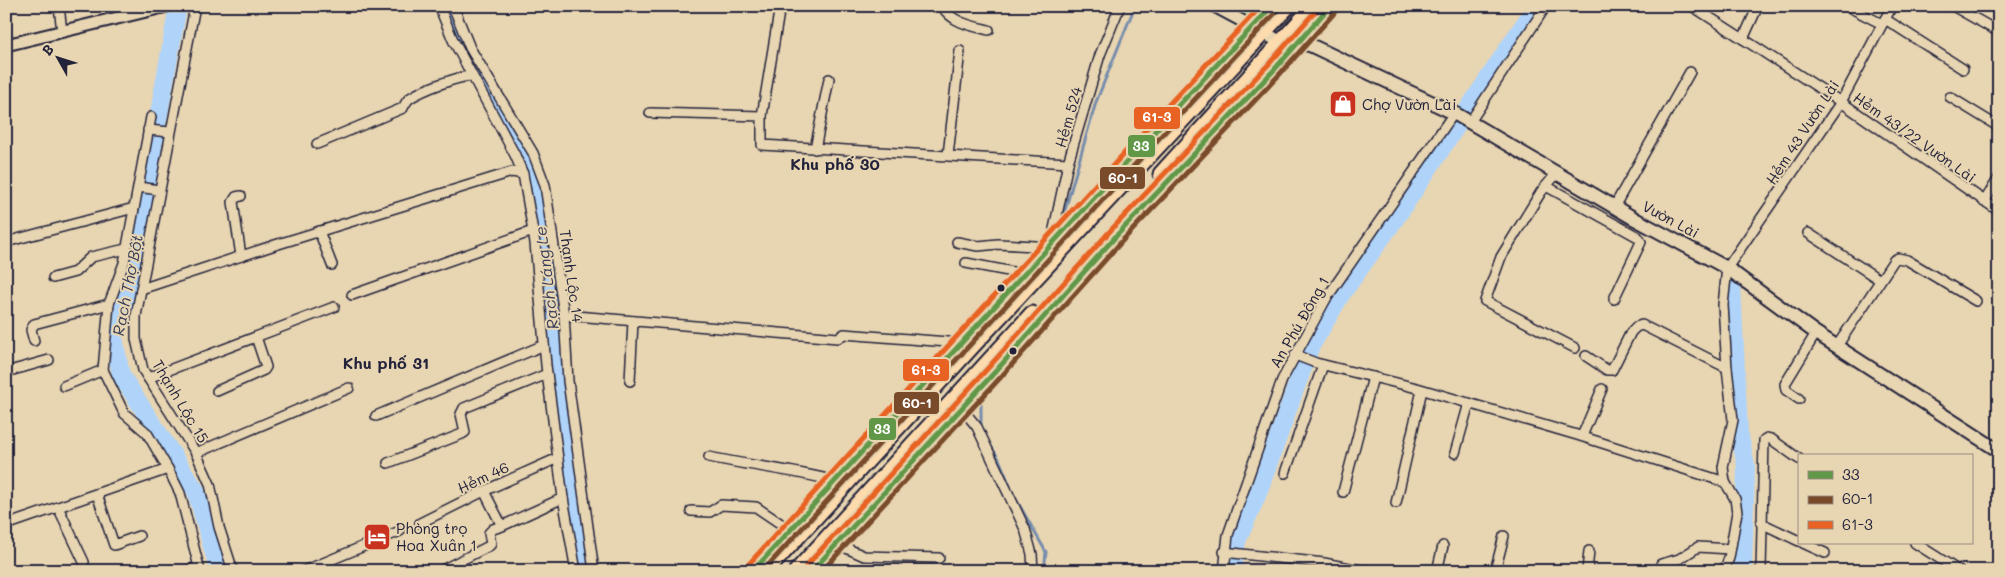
<svg xmlns="http://www.w3.org/2000/svg" width="2005" height="577" font-family="Mali,sans-serif">
  <style>
    .green { fill: #b5eaab; stroke: #6c8673 }
    .lines { fill: none; stroke-linecap: round; stroke-linejoin: round }
    .stream { stroke: #778dad; stroke-width: 3 }
    .river { stroke: #b0d4f9; stroke-width: 18 }
    .minor-casing { stroke: #22223b; stroke-width: 12 }
    .tertiary-casing { stroke: #22223b; stroke-width: 15 }
    .secondary-casing { stroke: #22223b; stroke-width: 16 }
    .trunk-casing { stroke: #22223b; stroke-width: 19 }
    .minor { stroke: #e8d5b2; stroke-width: 9 }
    .tertiary { stroke: #e8d5b2; stroke-width: 11 }
    .secondary { stroke: #e8d5b2; stroke-width: 12 }
    .trunk { stroke: #fedbac; stroke-width: 15 }
    .bus-1-casing { stroke: #e8d5b2; stroke-width: 9 }
    .bus-2-casing { stroke: #e8d5b2; stroke-width: 9 }
    .bus-3-casing { stroke: #e8d5b2; stroke-width: 9 }
    .bus-1 { stroke: #619848; stroke-width: 5 }
    .bus-2 { stroke: #7a4b2a; stroke-width: 5 }
    .bus-3 { stroke: #e86223; stroke-width: 5 }
    .bus-dot { fill: #22223b; stroke: #e8d5b2; stroke-width: 2 }
    .labels { text-anchor: middle; dominant-baseline: central; stroke-width: 4; stroke-linejoin: round; paint-order: stroke }
    .poi-label { font-size: 15px; fill: #22223b; stroke: #e8d5b2; text-anchor: start }
    .street-label { font-size: 15px; fill: #22223b; stroke: #e8d5b2 }
    .neighbourhood-label { font-size: 16px; font-weight: bold; fill: #22223b; stroke: #e8d5b2 }
    .water-label { font-size: 16px; font-style: italic; fill: #373d58; stroke: #e8d5b2 }
    .line-badge { stroke: #e8d5b2; stroke-width: 2 }
    .badge-label { font-size: 14px; text-anchor: middle; font-weight: bold; fill: #fff }
  </style>
  <rect width="100%" height="100%" fill="#e8d5b2"/>
  <filter id="ink" filterUnits="userSpaceOnUse"><feTurbulence type="fractalNoise" baseFrequency=".02" numOctaves="2"/><feDisplacementMap in="SourceGraphic" scale="10" xChannelSelector="R" yChannelSelector="G"/><feConvolveMatrix kernelMatrix="1 2 1 2 8 2 1 2 1" color-interpolation-filters="sRGB"/></filter>
  <g filter="url(#ink)">
    <path class="green" d="M1223,6H1254L1249,20Z"/>
    <g class="lines">
      <g class="stream">
        <path d="M1059,223L1065,210L1096,102L1135,6"/>
        <path d="M981,429V395"/>
        <path d="M989,443L999,459L1010,486"/>
        <path d="M1013,494L1046,552L1044,571"/>
      </g>
      <g class="river">
        <path d="M178,6L127,294L114,338L121,375L196,491L219,571"/>
        <path d="M445,6L463,49L521,147L535,182L571,490L584,571"/>
        <path d="M1732,285L1739,433L1746,465L1743,571"/>
        <path d="M1234,571V557L1237,541L1257,496L1310,348L1341,295L1396,218L1536,6"/>
      </g>
      <g class="minor-casing">
        <g id="minor">
          <path d="M59,6L62,32"/>
          <path d="M195,6L136,316V339L143,370L196,453L210,484L219,527L233,571"/>
          <path d="M439,6L453,40L515,155L523,174"/>
          <path d="M453,6L470,48L533,153L545,185L564,315L568,381L594,571"/>
          <path d="M780,6L762,116V145L1068,163"/>
          <path d="M942,6C952,23 972,26 989,30"/>
          <path d="M1692,6L1841,102L1999,211"/>
          <path d="M1847,6L1882,24"/>
          <path d="M1953,6L1999,32"/>
          <path d="M1885,19L1963,69"/>
          <path d="M1743,39L1758,6"/>
          <path d="M1950,97L1999,127"/>
          <path d="M650,113L762,116"/>
          <path d="M151,117L124,263L109,304L103,370L124,413L147,433L168,469L180,493L200,571"/>
          <path d="M1470,122L1546,6"/>
          <path d="M148,130L170,132"/>
          <path d="M317,144L403,108C405,104 407,100 410,98C422,90 458,76 472,76"/>
          <path d="M815,149L829,79"/>
          <path d="M948,155L960,51"/>
          <path d="M1557,173L1541,192L1501,257L1485,301L1575,348"/>
          <path d="M1546,186L1638,237L1641,242L1614,299"/>
          <path d="M138,187L159,190"/>
          <path d="M1984,202L1999,178"/>
          <path d="M1614,207L1690,72"/>
          <path d="M319,231L332,265"/>
          <path d="M1808,233L1880,280"/>
          <path d="M1058,237L1054,229L1068,163L1100,55L1120,6"/>
          <path d="M6,242L134,208"/>
          <path d="M957,242L978,246L998,244L1036,246L1043,253"/>
          <path d="M241,256L233,202L236,197L241,196"/>
          <path d="M966,263L1024,274"/>
          <path d="M53,278L75,272L91,257L126,249"/>
          <path d="M141,289L275,245L512,172L523,174L535,243L546,365L563,498L576,571"/>
          <path d="M352,295L533,231"/>
          <path d="M564,315L838,338L844,334L974,344"/>
          <path d="M34,341L31,330L34,324L109,304"/>
          <path d="M1837,346L1894,260L1898,258L1907,260L1976,301"/>
          <path d="M1295,355L1316,363L1417,388L1577,435L1725,482"/>
          <path d="M1586,356L1607,370H1612L1631,332L1636,327L1642,325L1727,368"/>
          <path d="M6,372L49,360"/>
          <path d="M148,378L334,307"/>
          <path d="M630,381L633,321"/>
          <path d="M64,386L103,370"/>
          <path d="M217,391L264,370L266,367L256,337"/>
          <path d="M1799,399L1786,390L1785,384L1816,333"/>
          <path d="M960,406L977,427L1025,529L1032,554L1033,571"/>
          <path d="M376,416L544,345"/>
          <path d="M1582,436L1602,389"/>
          <path d="M196,453L349,388"/>
          <path d="M1455,453L1469,403"/>
          <path d="M709,457C751,466 794,470 835,481"/>
          <path d="M388,463L462,434L465,432L461,414L464,408L547,374"/>
          <path d="M1285,473L1323,365"/>
          <path d="M484,491L502,526L563,498"/>
          <path d="M1343,492L1373,377"/>
          <path d="M97,494L114,545L139,536"/>
          <path d="M1396,503L1422,390"/>
          <path d="M58,507L84,562"/>
          <path d="M691,511L710,512L721,505L756,507L790,530"/>
          <path d="M420,523L484,491L558,458"/>
          <path d="M1761,523L1799,541"/>
          <path d="M6,525L168,469"/>
          <path d="M1803,543L1825,553"/>
          <path d="M1915,543L1959,571"/>
          <path d="M837,544L864,556L939,558"/>
          <path d="M1224,552L1324,563L1365,571"/>
          <path d="M1661,564L1679,559L1698,547L1730,549"/>
          <path d="M187,571L198,567"/>
          <path d="M304,571L400,531"/>
          <path d="M440,571L489,546L491,544L489,533L493,529L502,526"/>
          <path d="M1224,571L1228,535L1282,380L1326,299L1454,113"/>
          <path d="M1437,571L1443,546"/>
          <path d="M1495,571L1504,536"/>
          <path d="M1587,571L1589,551"/>
          <path d="M1724,571L1729,558L1737,512L1735,499L1725,482L1723,467L1733,420L1727,368L1723,305L1727,268L1841,102L1892,6"/>
          <path d="M1761,571L1764,440L1767,438L1771,439L1799,459"/>
        </g>
      </g>
      <g class="tertiary-casing">
        <g id="tertiary">
          <path d="M1214,6L1259,30"/>
          <path d="M6,45L167,6"/>
        </g>
      </g>
      <g class="secondary-casing">
        <path id="secondary" d="M1264,33L1281,42L1310,45L1454,113L1635,219L1727,268L1816,333L1999,451"/>
      </g>
      <g class="trunk-casing">
        <g id="trunk">
          <path d="M1161,174L1314,6"/>
          <path d="M976,326L1272,6"/>
          <path d="M753,571L770,552"/>
          <path d="M766,571L974,344L1288,6"/>
          <path d="M797,571L1032,314"/>
          <path d="M812,571L994,373L1117,235L1274,70L1330,6"/>
        </g>
      </g>
      <use href="#minor" class="minor"/>
      <use href="#tertiary" class="tertiary"/>
      <use href="#secondary" class="secondary"/>
      <use href="#trunk" class="trunk"/>
      <g class="bus-1-casing">
        <g id="bus-1">
          <path d="M753,571L1178,106L1272,6"/>
          <path d="M812,571L994,373L1117,235L1274,70L1330,6"/>
        </g>
      </g>
      <g class="bus-2-casing">
        <g id="bus-2">
          <path d="M763,571L1184,111L1277,11"/>
          <path d="M822,571L1000,378L1123,240L1279,75L1336,11"/>
        </g>
      </g>
      <g class="bus-3-casing">
        <g id="bus-3">
          <path d="M747,566L1172,101L1261,6"/>
          <path d="M806,566L988,368L1111,230L1268,65L1320,6"/>
        </g>
      </g>
      <use href="#bus-1" class="bus-1"/>
      <use href="#bus-2" class="bus-2"/>
      <use href="#bus-3" class="bus-3"/>
    </g>
  </g>
  <defs>
    <g id="shop-square" transform="scale(1.4375)"><rect x="-9" y="-9" width="18" height="18" rx="4" fill="#c8321e" stroke="#e8d5b2"/><path d="M-5-2.5h2.3a2.7 3.5 0 0 1 5.4 0H5L5.5 6h-11ZM-1.5-2.5h3a1.5 2.3 0 0 0-3 0Z" fill="#fff"/></g>
    <g id="hotel-square" transform="scale(1.4375)"><rect x="-9" y="-9" width="18" height="18" rx="4" fill="#c8321e" stroke="#e8d5b2"/><path d="M-6-4.5h1.5V1H6V5H4.5V3h-9V5H-6ZM-4 0a1.8 1.8 0 1 1 3.6 0ZM.5 0V-2.5h3Q6-2.5 6 0Z" fill="#fff"/></g>
  </defs>
  <g fill-rule="evenodd">
    <use href="#shop-square" x="1343" y="104"/>
    <use href="#hotel-square" x="377" y="537"/>
  </g>
  <g class="bus-dot">
    <circle cx="1001" cy="288" r="4.5"/>
    <circle cx="1013" cy="351" r="4.5"/>
  </g>
  <g class="labels">
    <g class="poi-label">
      <text x="1362" y="104">Chợ Vườn Lài</text>
      <text x="396" y="528">Phòng trọ<tspan x="396" dy="17">Hoa Xuân 1</tspan></text>
    </g>
    <g class="street-label">
      <text transform="translate(1068 117) rotate(-74)">Hẻm 524</text>
      <text transform="translate(1802 132) rotate(-57)">Hẻm 43 Vườn Lài</text>
      <text transform="translate(1915 137) rotate(35)">Hẻm 43/22 Vườn Lài</text>
      <text transform="translate(1671 219) rotate(28)">Vườn Lài</text>
      <text transform="translate(572 276) rotate(82)">Thạnh Lộc 14</text>
      <text transform="translate(1299 322) rotate(-60)">An Phú Đông 1</text>
      <text transform="translate(181 401) rotate(59)">Thạnh Lộc 15</text>
      <text transform="translate(483 477) rotate(-25)">Hẻm 46</text>
    </g>
    <g class="neighbourhood-label">
      <text x="835" y="163">Khu phố 30</text>
      <text x="386" y="362">Khu phố 31</text>
    </g>
    <g class="water-label">
      <text transform="translate(546 278) rotate(-97)">Rạch Láng Le</text>
      <text transform="translate(127 285) rotate(-79)">Rạch Thợ Bột</text>
    </g>
  </g>
  <g class="line-badge">
    <rect x="1133" y="106" width="48" height="24" rx="5" fill="#e86223"/>
    <rect x="1127" y="134" width="29" height="24" rx="5" fill="#619848"/>
    <rect x="1099" y="166" width="47" height="24" rx="5" fill="#7a4b2a"/>
    <rect x="902" y="358" width="48" height="24" rx="5" fill="#e86223"/>
    <rect x="893" y="391" width="47" height="24" rx="5" fill="#7a4b2a"/>
    <rect x="868" y="417" width="29" height="24" rx="5" fill="#619848"/>
  </g>
  <g class="badge-label">
    <text x="1157" y="122">61-3</text>
    <text x="1141" y="151">33</text>
    <text x="1123" y="183">60-1</text>
    <text x="926" y="375">61-3</text>
    <text x="917" y="408">60-1</text>
    <text x="882" y="434">33</text>
  </g>
  <rect width="2005" height="577" fill="none" stroke="#e8d5b2" stroke-width="25"/>
  <rect x="12" y="12" width="1980" height="552" fill="none" stroke="#22223b" stroke-width="2" filter="url(#ink)"/>
  <rect x="1798" y="454" width="175" height="90" fill="#e8d5b2" stroke="#998d82"/>
  <rect x="1808" y="471" width="25" height="8" fill="#619848" stroke="#998d82"/>
  <text x="1842" y="480" font-size="15" fill="#22223b">33</text>
  <rect x="1808" y="496" width="25" height="8" fill="#7a4b2a" stroke="#998d82"/>
  <text x="1842" y="504" font-size="15" fill="#22223b">60-1</text>
  <rect x="1808" y="521" width="25" height="8" fill="#e86223" stroke="#998d82"/>
  <text x="1842" y="530" font-size="15" fill="#22223b">61-3</text>
  <g transform="translate(58 58) rotate(309)" stroke="#e8d5b2" stroke-width="4" paint-order="stroke">
  <path d="M0-4L9 19L0 12L-9 19Z" fill="#22223b"/>
  <text y="-8" font-size="14" font-weight="bold" text-anchor="middle" fill="#22223b">B</text>
  </g>
</svg>
